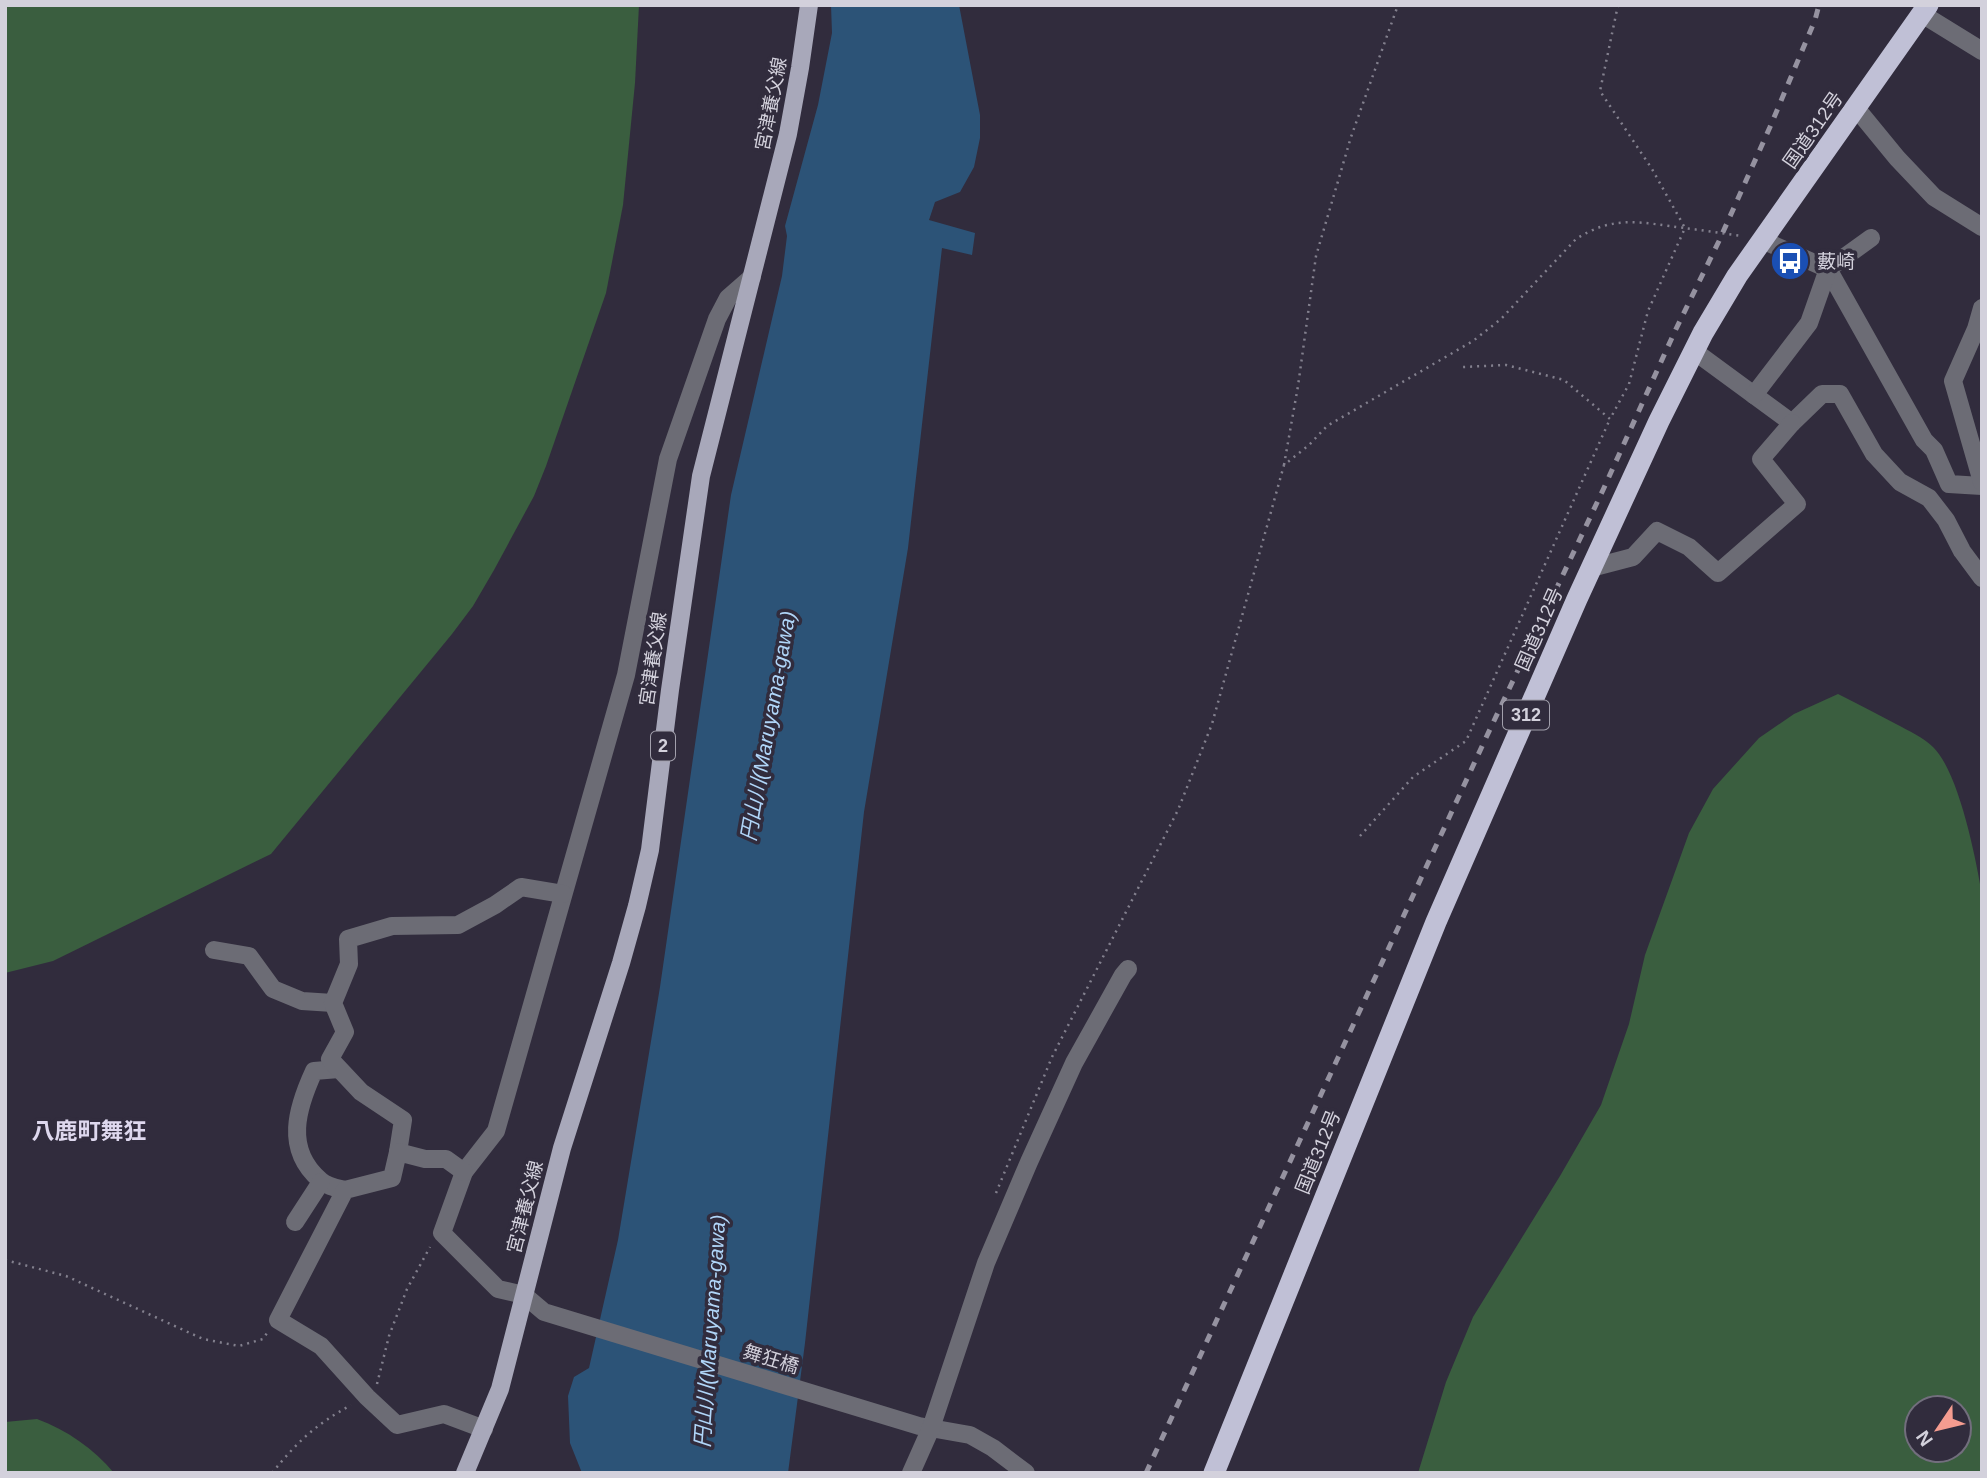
<svg xmlns="http://www.w3.org/2000/svg" width="1987" height="1478" font-family="Arial,'Noto Sans JP',sans-serif">
  <style>
    .green { fill: #3a5e3f; fill-rule: evenodd }
    .water { fill: #2c5377 }
    .lines { fill: none; stroke-linecap: round; stroke-linejoin: round }
    .path { stroke: #83808e; stroke-width: 2.5; stroke-dasharray: 2 5; stroke-linecap: butt }
    .minor { stroke: #6c6c75; stroke-width: 18 }
    .major { stroke: #a8a8ba; stroke-width: 18 }
    .highway { stroke: #c0c0d6; stroke-width: 21 }
    .rail { stroke: #9592a0; stroke-width: 5; stroke-dasharray: 9 9; stroke-linecap: butt }
    .labels { text-anchor: middle; dominant-baseline: central; stroke-width: 7; stroke-linejoin: round; paint-order: stroke }
    .shield { fill: #312c3d; stroke: #a2a0ac; stroke-width: 2 }
    .shield-label { font-size: 18px; font-weight: bold; fill: #d3d1dc }
    .street-label { font-size: 19px; fill: #d3d1dc; stroke: #312c3d }
    .poi-label { font-size: 19px; fill: #d3d1dc; stroke: #312c3d; text-anchor: start }
    .water-label { font-size: 21px; font-style: italic; fill: #b0d5f8; stroke: #312c3d }
    .quarter-label { font-size: 23px; font-weight: bold; fill: #ded8ee; stroke: #312c3d }
  </style>
  <rect width="100%" height="100%" fill="#312c3d"/>
  <g class="green">
    <path d="M5,5H639L635,83L623,205L606,293L546,466L534,496L494,570L473,606L452,634L271,854L53,961L5,973Z"/>
    <path d="M1838,694C1858,704 1877,714 1896,724C1909,731 1923,737 1933,747C1959,772 1976,859 1982,895V1473H1418L1446,1382L1473,1317L1560,1176L1601,1105L1629,1024L1645,955L1689,833L1713,789L1759,738L1794,714ZM1917,1408H1959V1450H1917Z"/>
    <path d="M37,1419C67,1430 94,1449 114,1473H5V1422Z"/>
  </g>
  <path class="water" d="M831,5H959L980,115V138L974,167L960,192L935,202L929,220L975,233L972,255L942,248L908,548L864,812L805,1343L788,1473H582L570,1443L568,1396L574,1377L589,1368L618,1240L660,987L731,495L782,276L787,236L785,226L818,105L832,33Z"/>
  <g class="lines">
    <g class="path">
      <path d="M1618,5L1600,91L1652,169L1685,228L1742,236"/>
      <path d="M1284,465L1298,386L1316,256L1351,137L1398,5"/>
      <path d="M1360,836L1413,777L1466,741L1610,419"/>
      <path d="M996,1193L1052,1057L1178,810L1212,724L1284,465L1309,445L1327,426L1473,341L1501,319L1576,239C1615,214 1642,223 1685,228L1648,311L1629,384L1610,419L1564,380L1506,365L1463,367"/>
      <path d="M5,1260L66,1276L203,1339L239,1346L263,1339L267,1333"/>
      <path d="M377,1384L389,1336L407,1289L430,1247"/>
      <path d="M5,1472L7,1473"/>
      <path d="M272,1473C298,1441 315,1425 351,1405"/>
    </g>
    <g class="minor">
      <path d="M1922,14L1982,51"/>
      <path d="M1856,108L1897,158L1934,197L1982,227"/>
      <path d="M1762,240L1828,269L1924,440L1934,450L1949,484L1982,486"/>
      <path d="M752,277L728,298L717,319L668,459L626,675L496,1131L464,1172L442,1233L498,1289L524,1295L544,1312L919,1426L970,1435L993,1448L1026,1473"/>
      <path d="M1982,308L1976,329L1953,381L1982,482"/>
      <path d="M1694,351L1792,423L1822,394H1840L1874,454L1900,482L1929,498L1946,520L1962,551L1982,578"/>
      <path d="M1754,395L1809,323L1828,269L1871,238"/>
      <path d="M1591,568L1633,557L1657,531L1689,547L1718,573L1797,504L1761,459L1792,423"/>
      <path d="M214,950L249,956L273,989L302,1001L333,1003"/>
      <path d="M339,1069L314,1071C297,1108 284,1149 320,1180C326,1186 337,1188 345,1190"/>
      <path d="M398,1152L403,1120L361,1092L330,1059L345,1032L333,1003L349,964L348,939L392,926L458,925L495,905L521,887L563,894"/>
      <path d="M464,1172L446,1159H425L398,1152L392,1178L345,1190L278,1320L321,1346L367,1397L397,1425L444,1414L484,1429"/>
      <path d="M295,1222L321,1182"/>
      <path d="M911,1473L931,1428L986,1263L1029,1162L1074,1063L1123,975L1128,969"/>
    </g>
    <path class="major" d="M465,1473L500,1389L562,1148L621,963L637,906L650,850L670,690L701,476L788,134L800,68L809,5"/>
    <path class="highway" d="M1214,1473L1436,922L1577,599L1659,421L1703,333L1737,276L1928,5"/>
    <path class="rail" d="M1146,1473L1484,742L1603,490L1675,331L1719,241L1770,127L1815,20L1819,5"/>
  </g>
  <defs>
    <g id="bus-disc" transform="scale(2.0125)"><circle r="9.5" fill="#1a4fb4" stroke="#312c3d"/><path d="M-5-6H5V4H4V6H2V4H-2V6H-4V4H-5ZM-3.5-4V0h7V-4ZM-3.5 1.2v1.5H-2V1.2ZM2 1.2v1.5H3.5V1.2Z" fill="#fff"/></g>
  </defs>
  <g fill-rule="evenodd">
    <use href="#bus-disc" x="1790" y="261"/>
  </g>
  <g class="labels">
    <g class="shield">
      <rect x="1503" y="700.5" width="46" height="29" rx="5"/>
      <rect x="651" y="731.5" width="24" height="29" rx="5"/>
    </g>
    <g class="shield-label">
      <text x="1526" y="715">312</text>
      <text x="663" y="746">2</text>
    </g>
    <g class="street-label">
      <text transform="translate(771 104) rotate(-79)">宮津養父線</text>
      <text transform="translate(1813 130) rotate(-55)">国道312号</text>
      <text transform="translate(1539 629) rotate(-66)">国道312号</text>
      <text transform="translate(653 659) rotate(-82)">宮津養父線</text>
      <text transform="translate(1318 1152) rotate(-68)">国道312号</text>
      <text transform="translate(525 1207) rotate(-76)">宮津養父線</text>
      <text transform="translate(771 1359) rotate(17)">舞狂橋</text>
    </g>
    <g class="poi-label">
      <text x="1817" y="261">藪崎</text>
    </g>
    <g class="water-label">
      <text transform="translate(768 726) rotate(-80)">円山川(Maruyama-gawa)</text>
      <text transform="translate(710 1331) rotate(-86)">円山川(Maruyama-gawa)</text>
    </g>
    <g class="quarter-label">
      <text x="89" y="1131">八鹿町舞狂</text>
    </g>
  </g>
  <rect width="1987" height="1478" fill="none" stroke="#d3d1dc" stroke-width="14"/>
  <g transform="translate(1938 1429) rotate(235)"><circle r="33" fill="#312c3d" stroke="#726e7d" stroke-width="2"/>
  <path d="M0-5L12 26L0 18L-12 26Z" fill="#f59c90"/>
  <text y="-10" font-size="19" font-weight="bold" text-anchor="middle" fill="#d3d1dc">N</text>
  </g>
</svg>
